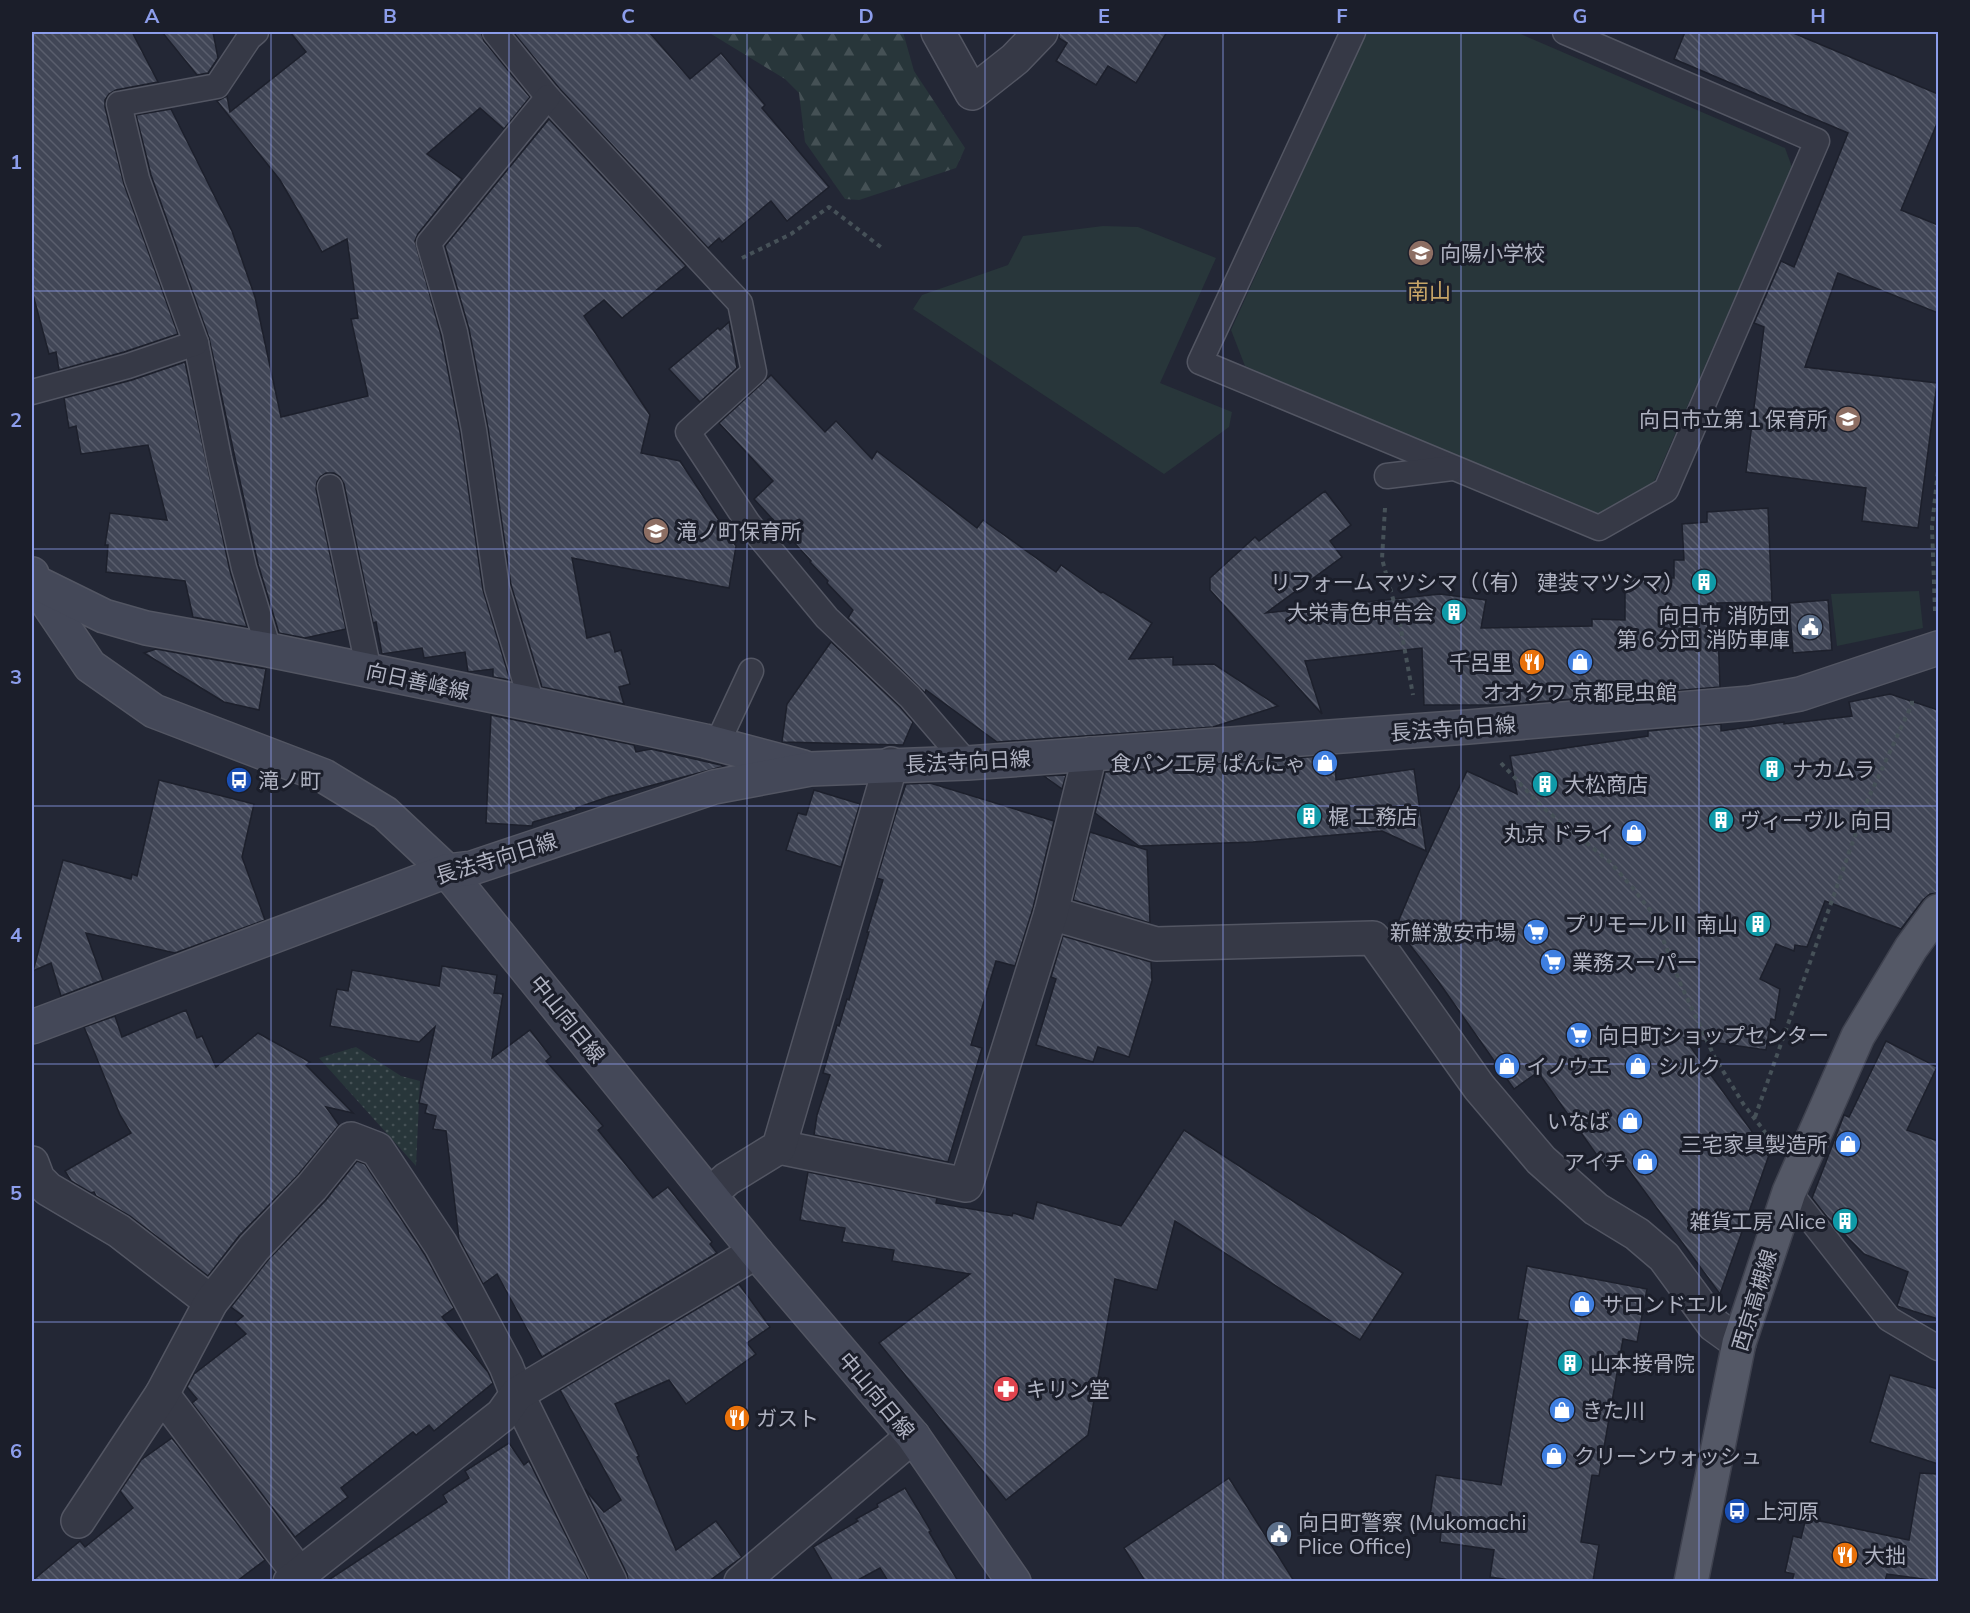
<svg xmlns="http://www.w3.org/2000/svg" width="1970" height="1613" font-family="Mulish,'Noto Sans JP',sans-serif">
  <style>
    .grass { fill: url(#grass-dots) }
    .forest { fill: url(#forest-firs) }
    .park { fill: #28363a }
    .building { fill: url(#building-back-hatch); stroke: #1d202c; stroke-width: 1.5 }
    .lines { fill: none; stroke-linecap: round; stroke-linejoin: round }
    .lane-casing { stroke: #535663; stroke-width: 27 }
    .street-casing { stroke: #535663; stroke-width: 36 }
    .secondary-casing { stroke: #535663; stroke-width: 36 }
    .primary-casing { stroke: #3f424f; stroke-width: 36 }
    .path { stroke: #465158; stroke-width: 4; stroke-dasharray: 4.5 4.5; stroke-linecap: butt }
    .lane { stroke: #363946; stroke-width: 24 }
    .street { stroke: #363946; stroke-width: 33 }
    .secondary { stroke: #444858; stroke-width: 33 }
    .primary { stroke: #545866; stroke-width: 33 }
    .grid { fill: none; stroke: #8c9deb; stroke-width: 1.5; stroke-opacity: 0.55 }
    .labels { text-anchor: middle; dominant-baseline: central; stroke-width: 6; stroke-linejoin: round; paint-order: stroke }
    .poi-label { font-size: 21px; fill: #b0b3c2; stroke: #1b1e2a; text-anchor: start }
    .street-label { font-size: 21px; fill: #b0b3c2; stroke: #1b1e2a }
    .neighbourhood-label { font-size: 22px; fill: #c6a467; stroke: #1b1e2a }
    .neatline { fill: none; stroke: #8c9deb; stroke-width: 2 }
    .grid-label { font-size: 20px; text-anchor: middle; font-weight: bold; fill: #8c9deb }
  </style>
  <defs>
    <pattern id="grass-dots" width="8" height="8" patternUnits="userSpaceOnUse" patternTransform="scale(1.5)"><rect width="8" height="8" fill="#28363a"/><path d="M2 2h.1M6 6h.1" fill="none" stroke="#455155" stroke-width="1.8" stroke-linecap="round"/></pattern>
    <pattern id="forest-firs" width="22" height="20" patternUnits="userSpaceOnUse" patternTransform="scale(1.5)"><rect width="22" height="20" fill="#28363a"/><path d="M5 1l3.5 6h-7zM16 11l3.5 6h-7z" fill="#455155"/></pattern>
    <pattern id="building-back-hatch" width="6" height="6" patternUnits="userSpaceOnUse" patternTransform="scale(1.5)"><rect width="6" height="6" fill="#414656"/><path d="M-1 5l2 2M0 0l6 6M5-1l2 2" fill="none" stroke="#5a5e6d"/></pattern>
  </defs>
  <rect width="100%" height="100%" fill="#232735"/>
  <path class="grass" d="M356,1047L401,1076L420,1081L416,1166L319,1058Z"/>
  <path class="forest" d="M708,32H903L914,71L965,148L956,168L859,200L845,199L805,142L799,93L785,79Z"/>
  <g class="park">
    <path d="M1366,32H1516L1785,148L1792,167L1644,505L1607,522L1245,366L1231,330Z"/>
    <path d="M1103,226L1138,227L1216,258L1160,383L1232,412L1229,427L1164,474L913,309L922,295L1008,265L1023,236Z"/>
    <path d="M1919,591L1923,628L1837,646L1831,594Z"/>
  </g>
  <g class="building">
    <path d="M32,32H132L158,82L116,90L109,94L105,100V107L124,184L178,334L124,352L59,370L56,352L49,354L32,291Z"/>
    <path d="M162,32H213L218,58L208,73L197,75Z"/>
    <path d="M290,32H481L484,41L530,97L504,129L480,108L427,154L462,179L418,234L415,241L441,335L460,432L483,590L510,680L493,677V669L468,672L465,652L424,658L422,648L382,654L376,622L373,623L344,484L340,477L334,473H326L320,477L317,482L316,489L346,629L305,638L279,633L258,564L209,338L151,175L136,115L171,109L232,231L255,297L281,417L368,396L351,319L358,318L347,239L322,252L280,180L217,101L227,96L230,112L306,52Z"/>
    <path d="M513,32H649L690,79L721,53L765,105L762,108L829,187L787,221L771,201L722,242L719,238L708,248L559,88Z"/>
    <path d="M1059,32H1167L1136,83L1108,66L1096,85L1056,61L1067,43L1059,38Z"/>
    <path d="M1685,32H1791L1938,94V121L1901,210L1938,225V313L1838,273L1805,367L1937,383L1918,528L1862,521L1866,488L1746,472L1764,327L1754,323L1781,261L1794,267L1848,133L1674,59Z"/>
    <path d="M549,119L686,266L622,318L604,300L584,316L650,415L641,453L680,461L736,546L729,588L572,558L587,638L610,632L615,652L621,650L630,684L619,687L624,704L542,687L511,585L488,428L469,329L445,246Z"/>
    <path d="M729,322L737,368L700,402L669,369L718,328L720,330Z"/>
    <path d="M185,362L230,571L247,627L193,617L185,581L106,572L108,545H105L110,513L167,520L148,445L81,454L76,426L69,428L64,398L132,380Z"/>
    <path d="M771,375L825,432L836,421L872,459L877,451L977,528L983,520L1056,572L1061,565L1101,593L1103,592L1152,623L1129,659L1173,657V665L1214,664L1278,706L1213,727L997,742L926,690L925,693L848,618L853,610L827,583L828,581L810,562L811,561L754,499L773,481L719,423Z"/>
    <path d="M1325,491L1351,525L1330,541L1342,557L1266,613L1440,594L1486,600L1481,628L1592,626V619L1625,620V577L1674,578V560H1684L1682,524L1707,522V512L1768,508L1772,602L1717,603L1720,687L1501,705H1424L1422,648L1305,661L1322,714L1210,590V578L1255,537L1259,541Z"/>
    <path d="M1828,600L1832,650L1793,653L1789,603Z"/>
    <path d="M831,642L900,707L913,722L903,745L782,742L787,704Z"/>
    <path d="M156,649L266,669L259,710L224,702L144,653Z"/>
    <path d="M1890,694L1938,710V893L1930,894L1923,900L1901,929L1825,901L1807,947L1795,945L1794,951L1776,944L1760,979L1780,989L1775,1020L1771,1019L1766,1050L1684,1038L1769,1155L1720,1294L1620,1158L1606,1168L1538,1072L1514,1089L1438,981L1396,927L1419,872L1467,771L1517,794L1510,756L1648,736V731L1721,724V731L1784,722V724L1852,716L1849,702Z"/>
    <path d="M491,715L634,745L636,752L651,749L725,766L608,797L576,808V810L533,822L532,826L486,823Z"/>
    <path d="M1335,755L1336,780L1414,769L1426,851L1382,831L1253,842L1139,846L1095,813L1105,772Z"/>
    <path d="M1066,775L1062,789L1044,776Z"/>
    <path d="M159,780L254,804L242,857L265,920L175,953L86,933L103,980L61,996L51,963L33,971L63,860L131,879L132,874L137,876Z"/>
    <path d="M930,783L1054,821L1033,908L1015,966L996,961L971,1045L982,1048L948,1162L814,1135L817,1115L830,1075L823,1073L837,1025L839,1026L847,999L849,1000L869,932H867L883,880L877,878L895,816L906,784Z"/>
    <path d="M814,790L860,804L841,867L786,850L798,813L806,815Z"/>
    <path d="M1090,832L1147,850L1150,923L1073,900Z"/>
    <path d="M1063,936L1151,962L1152,981L1129,1057L1098,1047L1093,1062L1036,1045L1056,979L1051,977Z"/>
    <path d="M442,966L497,975L494,993L503,994L492,1058L530,1030L551,1057L546,1061L603,1126L598,1130L653,1198L668,1187L712,1242L710,1244L717,1253L542,1357L497,1274L483,1284L459,1239L446,1131L433,1129L436,1116L425,1113L427,1105L419,1103L435,1027L419,1042L330,1026L337,989L348,991L352,970L439,986Z"/>
    <path d="M186,1010L197,1038L202,1036L216,1067L258,1033L310,1062L306,1065L353,1113L326,1107L339,1125L298,1175L239,1236L208,1276L130,1216L96,1196L94,1192L91,1193L71,1181L65,1171L131,1133L120,1115L84,1027L115,1016L122,1037Z"/>
    <path d="M1886,1041L1937,1067L1907,1130L1938,1141V1319L1897,1306L1908,1272L1864,1254L1827,1217L1812,1198L1844,1115L1849,1117Z"/>
    <path d="M1184,1130L1403,1273L1360,1340L1175,1221L1157,1290L1115,1279L1088,1435L1006,1500L879,1343L970,1274L892,1261L894,1250L842,1242L845,1228L800,1220L808,1172L937,1198L936,1203L1012,1216L1013,1213L1033,1219L1037,1202L1121,1226Z"/>
    <path d="M357,1161L365,1164L425,1255L454,1308L442,1317L488,1372L493,1383L434,1431L429,1425L416,1435L413,1432L341,1488L348,1497L295,1537L192,1403L197,1399L187,1387L194,1374L246,1334L235,1323L243,1316L231,1307L268,1260L326,1200Z"/>
    <path d="M1527,1266L1647,1289L1637,1342L1623,1339L1599,1476L1592,1475L1581,1542L1599,1545L1593,1581H1517L1490,1577L1494,1550L1440,1542L1441,1532L1428,1530L1436,1475L1501,1485L1528,1321L1518,1319Z"/>
    <path d="M739,1284L770,1327L747,1343L756,1354L686,1404L669,1380L615,1404L639,1456L637,1457L676,1550L716,1521L742,1557L709,1581H628L627,1574L585,1489L604,1512L621,1500L560,1390Z"/>
    <path d="M1890,1375L1938,1389V1464L1870,1442Z"/>
    <path d="M172,1438L265,1560L237,1581H32L80,1541L85,1547L133,1508L120,1491L141,1460Z"/>
    <path d="M509,1443L524,1465L529,1461L589,1581H327L447,1502L443,1495L469,1478L465,1471Z"/>
    <path d="M1920,1473L1938,1474V1581L1887,1574L1885,1581H1792L1794,1574L1785,1572L1793,1536L1801,1538L1806,1518L1909,1540Z"/>
    <path d="M1229,1478L1294,1581H1145L1124,1548Z"/>
    <path d="M905,1488L931,1531L929,1532L958,1581H888L880,1568L856,1581H833L813,1547L858,1521L856,1519L878,1507L877,1504Z"/>
  </g>
  <g class="lines">
    <g class="lane-casing">
      <g id="lane">
        <path d="M495,32L548,97L740,303L754,372L688,432L748,523L827,618L910,697L967,763"/>
        <path d="M1353,32L1200,362L1599,528L1666,490L1817,141L1565,32"/>
        <path d="M196,343L219,458L244,568L269,650"/>
        <path d="M32,392L128,366L196,343L137,179L119,104L217,86L249,38L256,32"/>
        <path d="M1387,476L1452,468"/>
        <path d="M330,487L369,671"/>
        <path d="M532,704L497,588L474,430L455,332L429,243L548,97"/>
        <path d="M717,744L751,671"/>
        <path d="M1789,1192L1889,1319L1938,1348"/>
      </g>
    </g>
    <g class="street-casing">
      <g id="street">
        <path d="M938,32L972,93L1015,59L1041,32"/>
        <path d="M1051,913L1156,944L1373,938L1479,1087L1541,1160L1596,1209L1637,1234L1664,1257L1714,1325L1739,1343"/>
        <path d="M779,1147L966,1185L1051,913L1090,754"/>
        <path d="M32,1163L38,1179L48,1189L119,1231L211,1302"/>
        <path d="M710,1194L727,1179L779,1147L891,764"/>
        <path d="M162,1394L300,1575"/>
        <path d="M78,1521L162,1394L211,1302L254,1248L312,1187L351,1139L377,1149L441,1245L506,1366L517,1394L610,1582"/>
        <path d="M290,1582L502,1415L517,1394L756,1252"/>
        <path d="M741,1582L913,1436"/>
      </g>
    </g>
    <g class="secondary-casing">
      <g id="secondary">
        <path d="M32,574V580L90,666L154,711L324,776L385,813L447,871L756,1252L913,1436L1014,1582"/>
        <path d="M33,581L104,616L146,628L269,650L532,704L705,741L803,767"/>
        <path d="M32,1027L447,871L472,868L714,787L810,769L967,763L1468,727L1750,703L1800,694L1938,648"/>
      </g>
    </g>
    <g class="primary-casing">
      <path id="primary" d="M1691,1582L1739,1343L1789,1192L1858,1036L1911,948L1938,911"/>
    </g>
    <g class="path">
      <path d="M742,258L791,234L829,207L882,248"/>
      <path d="M1385,508L1382,559L1400,624L1413,695"/>
      <path d="M1935,611L1932,526L1938,471"/>
      <path d="M1501,763L1541,806L1610,862L1632,887L1653,914L1681,985L1715,1058L1744,1105L1772,1141"/>
      <path d="M1755,1117L1868,799L1912,704V697"/>
    </g>
    <use href="#lane" class="lane"/>
    <use href="#street" class="street"/>
    <use href="#secondary" class="secondary"/>
    <use href="#primary" class="primary"/>
  </g>
  <path class="grid" d="M271,32V1582M509,32V1582M747,32V1582M985,32V1582M1223,32V1582M1461,32V1582M1699,32V1582M32,291H1938M32,549H1938M32,806H1938M32,1064H1938M32,1322H1938"/>
  <defs>
    <g id="school-disc" transform="scale(1.35)"><circle r="9.5" fill="#8d6e63" stroke="#1b1e2a"/><path d="M0-5L7-2L0 1L-7-2ZM-4 1L0 2.5L4 1V4Q0 6-4 4Z" fill="#fff"/></g>
    <g id="building-disc" transform="scale(1.35)"><circle r="9.5" fill="#0f9aa8" stroke="#1b1e2a"/><path d="M-4-6H4V6H1V3H-1V6H-4ZM-2.5-4.3h1.7v1.8h-1.7ZM.8-4.3h1.7v1.8H.8ZM-2.5-1h1.7V.8h-1.7ZM.8-1h1.7V.8H.8Z" fill="#fff"/></g>
    <g id="civic-disc" transform="scale(1.35)"><circle r="9.5" fill="#5c6f8a" stroke="#1b1e2a"/><path d="M-.6-6.5H3V-4.5H.6V-3L4-1V1h2V6H-6V1h2V-1L-.6-3ZM-1.2 2.5V6h2.4V2.5Z" fill="#fff"/></g>
    <g id="restaurant-disc" transform="scale(1.35)"><circle r="9.5" fill="#e8710a" stroke="#1b1e2a"/><path d="M-5-6h1v4h1v-4h1v4h1v-4h1v5L-1.5 .5V6h-2V.5L-5-1ZM5-6V6H3V1.5H1.5Q1.5-4 5-6Z" fill="#fff"/></g>
    <g id="shop-disc" transform="scale(1.35)"><circle r="9.5" fill="#3f7fe0" stroke="#1b1e2a"/><path d="M-5-2.5h2.3a2.7 3.5 0 0 1 5.4 0H5L5.5 6h-11ZM-1.5-2.5h3a1.5 2.3 0 0 0-3 0Z" fill="#fff"/></g>
    <g id="bus-disc" transform="scale(1.35)"><circle r="9.5" fill="#1a4fb4" stroke="#1b1e2a"/><path d="M-5-6H5V4H4V6H2V4H-2V6H-4V4H-5ZM-3.5-4V0h7V-4ZM-3.5 1.2v1.5H-2V1.2ZM2 1.2v1.5H3.5V1.2Z" fill="#fff"/></g>
    <g id="supermarket-disc" transform="scale(1.35)"><circle r="9.5" fill="#3f7fe0" stroke="#1b1e2a"/><path d="M-6-5.5h2.5l.6 2H6L4.5 2H-2.5L-4.4-4H-6ZM-1.5 3.2a1.3 1.3 0 1 0 .1 0ZM3 3.2a1.3 1.3 0 1 0 .1 0Z" fill="#fff"/></g>
    <g id="pharmacy-disc" transform="scale(1.35)"><circle r="9.5" fill="#e0444e" stroke="#1b1e2a"/><path d="M-2-6h4v4h4v4h-4v4h-4v-4h-4v-4h4Z" fill="#fff"/></g>
  </defs>
  <g fill-rule="evenodd">
    <use href="#school-disc" x="1421" y="253"/>
    <use href="#school-disc" x="1848" y="419"/>
    <use href="#school-disc" x="656" y="531"/>
    <use href="#building-disc" x="1704" y="582"/>
    <use href="#building-disc" x="1454" y="612"/>
    <use href="#civic-disc" x="1810" y="627"/>
    <use href="#restaurant-disc" x="1532" y="662"/>
    <use href="#shop-disc" x="1580" y="662"/>
    <use href="#shop-disc" x="1325" y="763"/>
    <use href="#building-disc" x="1772" y="769"/>
    <use href="#bus-disc" x="239" y="780"/>
    <use href="#building-disc" x="1545" y="784"/>
    <use href="#building-disc" x="1309" y="816"/>
    <use href="#building-disc" x="1721" y="820"/>
    <use href="#shop-disc" x="1634" y="833"/>
    <use href="#building-disc" x="1758" y="924"/>
    <use href="#supermarket-disc" x="1536" y="932"/>
    <use href="#supermarket-disc" x="1553" y="962"/>
    <use href="#supermarket-disc" x="1579" y="1035"/>
    <use href="#shop-disc" x="1507" y="1066"/>
    <use href="#shop-disc" x="1638" y="1066"/>
    <use href="#shop-disc" x="1630" y="1121"/>
    <use href="#shop-disc" x="1848" y="1144"/>
    <use href="#shop-disc" x="1645" y="1162"/>
    <use href="#building-disc" x="1845" y="1221"/>
    <use href="#shop-disc" x="1582" y="1304"/>
    <use href="#building-disc" x="1570" y="1363"/>
    <use href="#pharmacy-disc" x="1006" y="1389"/>
    <use href="#shop-disc" x="1562" y="1410"/>
    <use href="#restaurant-disc" x="737" y="1418"/>
    <use href="#shop-disc" x="1554" y="1456"/>
    <use href="#bus-disc" x="1737" y="1511"/>
    <use href="#civic-disc" x="1279" y="1534"/>
    <use href="#restaurant-disc" x="1845" y="1555"/>
  </g>
  <g class="labels">
    <g class="poi-label">
      <text x="1440" y="253">向陽小学校</text>
      <text x="1828" y="419" text-anchor="end">向日市立第１保育所</text>
      <text x="676" y="531">滝ノ町保育所</text>
      <text x="1684" y="582" text-anchor="end">リフォームマツシマ（（有） 建装マツシマ）</text>
      <text x="1434" y="612" text-anchor="end">大栄青色申告会</text>
      <text x="1790" y="615" text-anchor="end">向日市 消防団<tspan x="1790" dy="24">第６分団 消防車庫</tspan></text>
      <text x="1512" y="662" text-anchor="end">千呂里</text>
      <text x="1580" y="692" text-anchor="middle">オオクワ 京都昆虫館</text>
      <text x="1306" y="763" text-anchor="end">食パン工房 ぱんにゃ</text>
      <text x="1792" y="769">ナカムラ</text>
      <text x="258" y="780">滝ノ町</text>
      <text x="1564" y="784">大松商店</text>
      <text x="1328" y="816">梶 工務店</text>
      <text x="1740" y="820">ヴィーヴル 向日</text>
      <text x="1614" y="833" text-anchor="end">丸京 ドライ</text>
      <text x="1738" y="924" text-anchor="end">プリモールⅡ 南山</text>
      <text x="1516" y="932" text-anchor="end">新鮮激安市場</text>
      <text x="1572" y="962">業務スーパー</text>
      <text x="1598" y="1035">向日町ショップセンター</text>
      <text x="1526" y="1066">イノウエ</text>
      <text x="1658" y="1066">シルク</text>
      <text x="1610" y="1121" text-anchor="end">いなば</text>
      <text x="1828" y="1144" text-anchor="end">三宅家具製造所</text>
      <text x="1626" y="1162" text-anchor="end">アイチ</text>
      <text x="1826" y="1221" text-anchor="end">雑貨工房 Alice</text>
      <text x="1602" y="1304">サロンドエル</text>
      <text x="1590" y="1363">山本接骨院</text>
      <text x="1026" y="1389">キリン堂</text>
      <text x="1582" y="1410">きた川</text>
      <text x="756" y="1418">ガスト</text>
      <text x="1574" y="1456">クリーンウォッシュ</text>
      <text x="1756" y="1511">上河原</text>
      <text x="1298" y="1522">向日町警察 (Mukomachi<tspan x="1298" dy="24">Plice Office)</tspan></text>
      <text x="1864" y="1555">大拙</text>
    </g>
    <g class="street-label">
      <text transform="translate(418 681) rotate(12)">向日善峰線</text>
      <text transform="translate(1453 728) rotate(-4)">長法寺向日線</text>
      <text transform="translate(968 761) rotate(-3)">長法寺向日線</text>
      <text transform="translate(496 858) rotate(-17)">長法寺向日線</text>
      <text transform="translate(568 1019) rotate(51)">中山向日線</text>
      <text transform="translate(1754 1300) rotate(-73)">西京高槻線</text>
      <text transform="translate(877 1395) rotate(50)">中山向日線</text>
    </g>
    <g class="neighbourhood-label">
      <text x="1429" y="291">南山</text>
    </g>
  </g>
  <rect width="1970" height="1613" fill="none" stroke="#1b1e2a" stroke-width="66"/>
  <rect x="33" y="33" width="1904" height="1547" class="neatline"/>
  <g class="grid-label">
    <text x="152" y="23">A</text>
    <text x="390" y="23">B</text>
    <text x="628" y="23">C</text>
    <text x="866" y="23">D</text>
    <text x="1104" y="23">E</text>
    <text x="1342" y="23">F</text>
    <text x="1580" y="23">G</text>
    <text x="1818" y="23">H</text>
    <text x="16" y="169">1</text>
    <text x="16" y="427">2</text>
    <text x="16" y="684">3</text>
    <text x="16" y="942">4</text>
    <text x="16" y="1200">5</text>
    <text x="16" y="1458">6</text>
  </g>
</svg>
